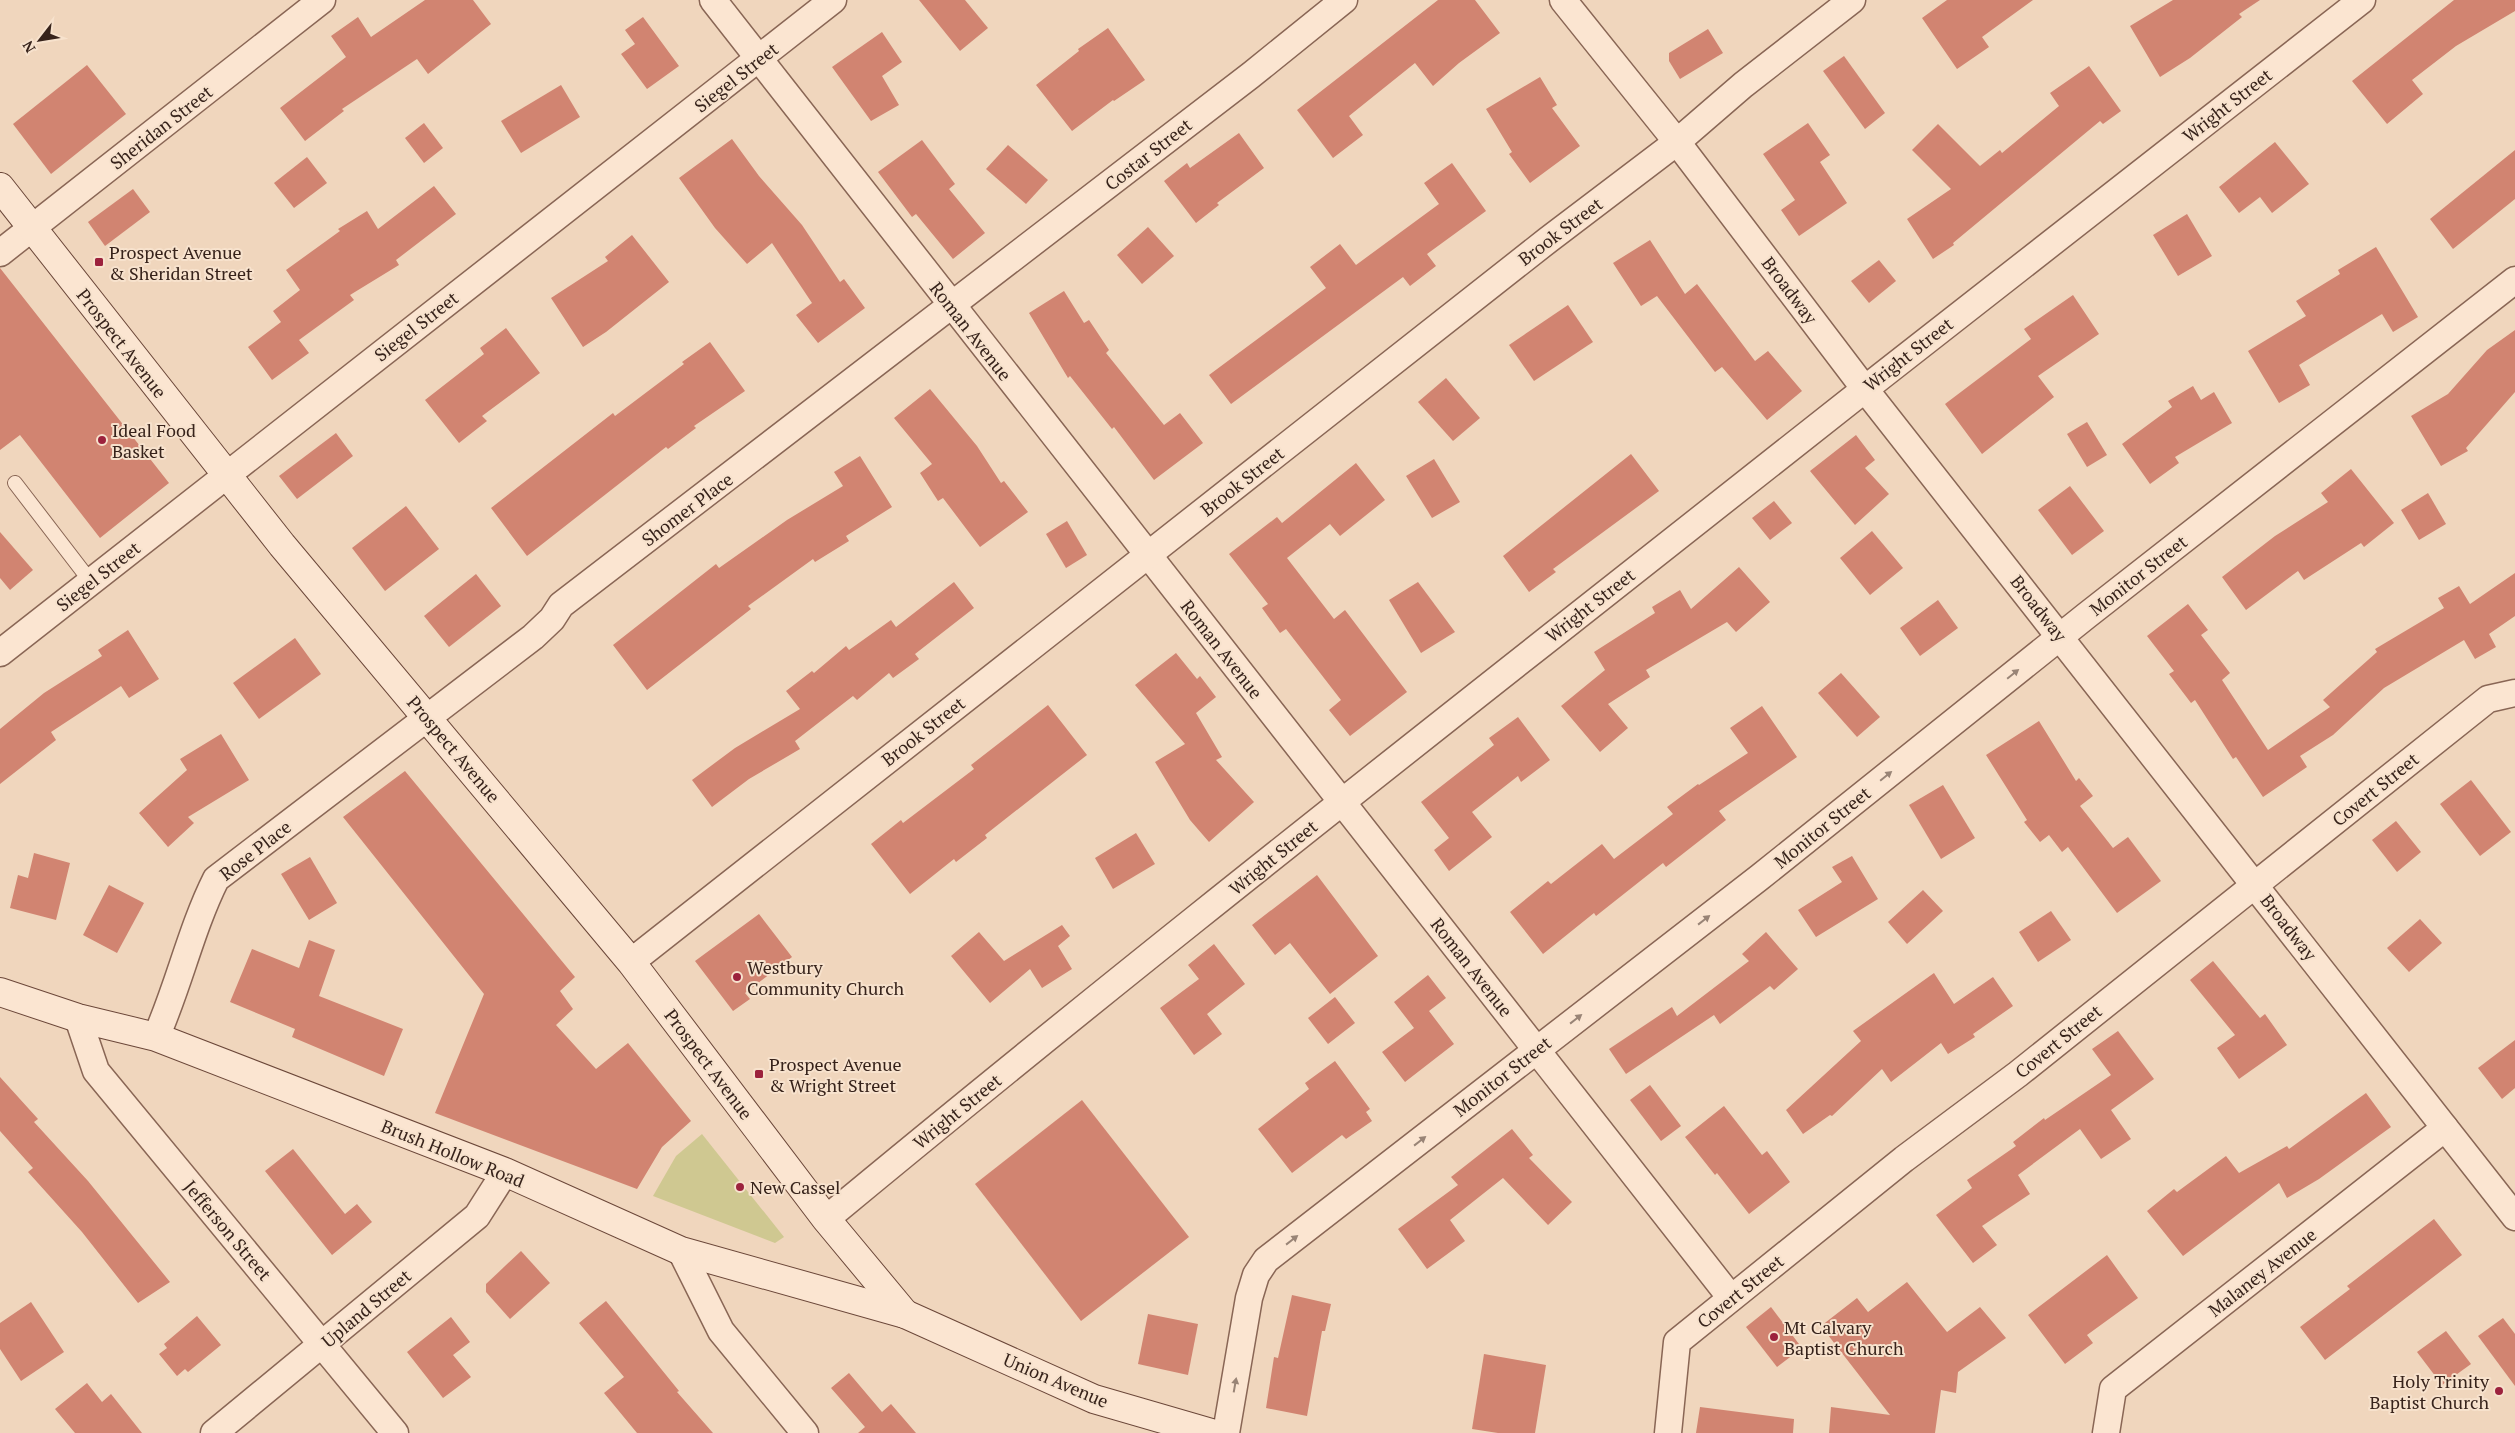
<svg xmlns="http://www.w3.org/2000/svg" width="2515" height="1433" font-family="'PT Serif',serif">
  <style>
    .green { fill: #cfc891 }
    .building { fill: #d18471 }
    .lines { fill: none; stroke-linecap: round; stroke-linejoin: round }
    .service-casing { stroke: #896655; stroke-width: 16 }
    .minor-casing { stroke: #896655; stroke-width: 29 }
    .secondary-casing { stroke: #6b4739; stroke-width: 30 }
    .service { stroke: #fbe5d1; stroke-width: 14 }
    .minor { stroke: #fbe5d1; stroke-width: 26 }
    .secondary { stroke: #fbe5d1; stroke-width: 28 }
    .oneway { fill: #998476 }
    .poi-dot { fill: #9c223d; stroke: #f7e2cd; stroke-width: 2 }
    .labels { text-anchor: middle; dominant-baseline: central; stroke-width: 4; stroke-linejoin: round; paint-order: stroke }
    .street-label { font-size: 18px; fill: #37231b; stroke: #f7e2cd }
    .poi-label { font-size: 18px; fill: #37231b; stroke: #f7e2cd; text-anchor: start }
  </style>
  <rect width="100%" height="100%" fill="#f0d6bd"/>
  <path class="green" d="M702,1134L784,1237L775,1243L653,1196L676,1156Z"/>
  <g class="building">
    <path d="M425,0H473L491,24L428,74L417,59L342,109L344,111L305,141L280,108L346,57L331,36L358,17L371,37Z"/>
    <path d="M919,0H965L988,28L960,51Z"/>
    <path d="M1438,0H1475L1500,33L1459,63L1433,86L1415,63L1349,116L1363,135L1333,158L1297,110Z"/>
    <path d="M1947,0H2033L1982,37L1989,47L1957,69L1922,18Z"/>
    <path d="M2173,0H2260L2239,14L2242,17L2190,58L2160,77L2130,26Z"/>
    <path d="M2454,0H2515V11L2456,46L2412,80L2423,94L2387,124L2352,81Z"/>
    <path d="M643,17L679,66L647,89L621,54L635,44L625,30Z"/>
    <path d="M1108,28L1145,80L1114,101L1113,100L1072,131L1036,85L1079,51L1078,49Z"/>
    <path d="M1708,29L1723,53L1680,79L1669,61V53Z"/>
    <path d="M882,32L902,62L882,76L899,105L871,121L832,67Z"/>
    <path d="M1844,56L1885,113L1865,129L1823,71Z"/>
    <path d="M87,65L126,114L51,174L13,124Z"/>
    <path d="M2089,66L2121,111L2103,124L2100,121L1953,243L1954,245L1933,259L1907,219L1951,189L1912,150L1938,124L1980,166L2000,150L2002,153L2059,106L2050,93Z"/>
    <path d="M1540,77L1557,105L1552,108L1580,146L1530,183L1509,154L1512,152L1486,109Z"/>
    <path d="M561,85L580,117L521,153L501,121Z"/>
    <path d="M424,123L443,148L424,163L405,138Z"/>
    <path d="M1808,123L1830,155L1820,162L1847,203L1799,236L1781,210L1795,200L1763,154Z"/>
    <path d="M1239,133L1264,168L1217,203L1219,205L1196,223L1164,181L1187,163L1190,168Z"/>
    <path d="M732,139L759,176L802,225L840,282L844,279L865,308L818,343L796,315L812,303L772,243L747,264L715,228L679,178Z"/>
    <path d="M922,140L955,184L949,189L985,233L953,259L916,214L912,217L878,172Z"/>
    <path d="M2275,142L2309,184L2272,213L2260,197L2239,213L2219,187Z"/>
    <path d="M1008,145L1048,180L1026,204L986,169Z"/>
    <path d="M2515,150V199L2453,249L2430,219Z"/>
    <path d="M307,157L327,183L294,208L274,183Z"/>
    <path d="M1452,163L1486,211L1427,254L1436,266L1410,286L1403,277L1231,404L1209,375L1326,288L1310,267L1340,244L1356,265L1439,204L1424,183Z"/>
    <path d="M434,186L456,214L396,260L399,265L350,295L354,300L299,340L309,353L272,380L248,347L281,322L273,311L300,290L286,270L340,231L338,229L367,211L378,229Z"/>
    <path d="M133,189L150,212L105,246L88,222Z"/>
    <path d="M2187,214L2212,256L2178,276L2153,235Z"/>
    <path d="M1148,227L1174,256L1142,284L1117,255Z"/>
    <path d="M632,235L669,282L606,332L583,347L551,298L608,261L605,257Z"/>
    <path d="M1650,240L1685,294L1697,284L1755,361L1768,351L1802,391L1767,420L1722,367L1715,372L1657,296L1641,306L1613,263Z"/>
    <path d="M2376,247L2418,317L2393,332L2382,314L2299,365L2310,385L2279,403L2248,351L2306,316L2296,301L2340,274L2338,270Z"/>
    <path d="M1879,260L1896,281L1869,303L1851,281Z"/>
    <path d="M0,268L169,483L100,538L20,435L0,450Z"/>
    <path d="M1064,291L1084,323L1089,320L1109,350L1106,353L1164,425L1180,413L1203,443L1154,480L1114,427L1112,429L1070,376L1068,378L1029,313Z"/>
    <path d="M2073,295L2099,334L2038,376L2054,397L1982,454L1945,404L2031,339L2024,329Z"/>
    <path d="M1568,305L1593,342L1534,381L1509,345Z"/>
    <path d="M506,328L540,373L482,416L487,421L459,443L425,400L484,354L480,348Z"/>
    <path d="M2515,330V392L2466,448L2468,451L2441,466L2411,416L2448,394L2487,350Z"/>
    <path d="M710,342L745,391L694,426L696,428L668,449L666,447L527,556L491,508L613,413L615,416L684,364L682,362Z"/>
    <path d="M1446,378L1480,418L1453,441L1418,402Z"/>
    <path d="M2193,386L2201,400L2214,392L2232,423L2175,457L2179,463L2150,484L2122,444L2172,407L2168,401Z"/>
    <path d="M930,389L977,446L1001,483L1004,481L1028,512L980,547L943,498L938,501L920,473L932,464L894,418Z"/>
    <path d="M2087,422L2107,455L2087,467L2067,434Z"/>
    <path d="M336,433L353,456L297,499L279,476Z"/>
    <path d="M1856,435L1875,460L1865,468L1889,494L1855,525L1810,471Z"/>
    <path d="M1631,454L1659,491L1553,569L1556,572L1529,592L1503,556Z"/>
    <path d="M860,456L892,507L846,536L849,541L815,562L813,559L748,606L751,609L647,690L613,645L716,564L719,568L787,520L843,486L834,472Z"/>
    <path d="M1434,459L1460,502L1432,518L1406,476Z"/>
    <path d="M1356,463L1385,500L1340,536L1330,524L1287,558L1334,619L1345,610L1407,692L1350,736L1329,710L1341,700L1286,629L1280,633L1262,608L1268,604L1229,554L1277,517L1282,523Z"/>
    <path d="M2351,469L2394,523L2364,547L2361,543L2304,580L2298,571L2246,610L2222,577L2275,536L2328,502L2321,493Z"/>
    <path d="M2070,486L2104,531L2072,555L2038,510Z"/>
    <path d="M2428,493L2446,524L2419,540L2401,510Z"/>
    <path d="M1774,501L1792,523L1770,540L1752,518Z"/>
    <path d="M406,506L439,549L385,591L352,548Z"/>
    <path d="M1067,521L1087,555L1066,568L1046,534Z"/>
    <path d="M1872,531L1903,568L1870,595L1840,558Z"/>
    <path d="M0,532L33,570L10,590L0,578Z"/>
    <path d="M1739,567L1770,602L1736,632L1727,622L1646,670L1650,677L1608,704L1628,728L1600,752L1561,706L1605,670L1594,652L1655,613L1652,607L1680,590L1691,609Z"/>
    <path d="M2515,573V616L2489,634L2496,647L2475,659L2464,640L2384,688L2333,735L2300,756L2307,767L2263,797L2236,757L2233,759L2195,700L2191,703L2169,674L2174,671L2147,636L2188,604L2208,630L2201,635L2230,673L2222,680L2268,750L2330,707L2323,700L2377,652L2375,649L2444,608L2438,598L2459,586L2470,604Z"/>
    <path d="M476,574L501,606L449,647L424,616Z"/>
    <path d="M954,582L974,608L915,654L919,659L893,678L889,673L857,700L853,696L795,741L800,749L749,779L712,807L692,780L735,748L800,709L786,691L812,671L814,673L846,646L849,650L891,620L896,627Z"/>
    <path d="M1418,582L1455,632L1421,653L1389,600Z"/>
    <path d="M1938,600L1958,628L1920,656L1900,628Z"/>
    <path d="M128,630L159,679L129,698L121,686L51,732L56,740L0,784V729L44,693L102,656L98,650Z"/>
    <path d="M295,638L321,674L259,719L233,683Z"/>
    <path d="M1176,653L1197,679L1200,676L1216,697L1196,713L1222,757L1216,760L1254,802L1209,842L1190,820L1155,762L1185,744L1135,685Z"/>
    <path d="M1841,673L1880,717L1857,737L1818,693Z"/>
    <path d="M1048,705L1087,755L985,835L987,838L956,862L954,859L910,894L871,844L901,820L903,823L974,769L971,765Z"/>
    <path d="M1762,706L1797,757L1719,811L1726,820L1666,867L1663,863L1596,916L1594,913L1543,954L1510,912L1548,881L1551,884L1602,844L1614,859L1673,814L1667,807L1698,784L1699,785L1748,753L1730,728Z"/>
    <path d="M1518,717L1550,760L1521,782L1518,776L1472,812L1492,837L1449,871L1434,850L1449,838L1421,802L1494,745L1489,738Z"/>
    <path d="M2039,721L2076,781L2079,778L2093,796L2080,806L2113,848L2128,837L2161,881L2117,913L2068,847L2062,852L2049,835L2040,842L2024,822L2027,820L1986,755Z"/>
    <path d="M221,734L249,780L188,817L194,823L168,847L139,813L187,770L180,759Z"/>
    <path d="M405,771L575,977L560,991L573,1009L556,1025L596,1069L628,1043L691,1121L662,1147L637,1189L435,1113L484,994L343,817Z"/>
    <path d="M2471,780L2511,832L2480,856L2440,804Z"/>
    <path d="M1943,785L1975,838L1941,859L1909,805Z"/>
    <path d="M2396,821L2421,852L2397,872L2372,840Z"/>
    <path d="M1136,833L1155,864L1113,889L1095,858Z"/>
    <path d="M34,853L70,863L56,920L10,908L18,875L28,878Z"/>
    <path d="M1852,856L1878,899L1816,937L1798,910L1842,882L1832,867Z"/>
    <path d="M310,857L337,903L309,920L281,874Z"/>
    <path d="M1317,875L1378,956L1330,994L1290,943L1275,955L1252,925Z"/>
    <path d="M109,885L144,903L117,953L83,935Z"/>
    <path d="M1923,890L1943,911L1907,944L1888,922Z"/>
    <path d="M2051,911L2071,940L2038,962L2019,932Z"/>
    <path d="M759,914L792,957L745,993L750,999L733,1011L695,961Z"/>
    <path d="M2420,919L2442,943L2409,972L2387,948Z"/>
    <path d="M1062,925L1070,936L1058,946L1072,969L1042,988L1030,969L990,1003L951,956L979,932L1004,961Z"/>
    <path d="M1766,932L1798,969L1774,990L1770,986L1720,1024L1714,1015L1626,1074L1609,1049L1672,1007L1677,1016L1749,961L1742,954Z"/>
    <path d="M309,940L335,950L319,996L403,1029L384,1076L292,1037L295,1029L230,1002L252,949L299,968Z"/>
    <path d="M1214,944L1245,984L1207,1014L1222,1034L1194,1055L1160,1008L1199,979L1188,965Z"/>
    <path d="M2213,961L2260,1018L2265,1014L2287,1045L2239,1079L2217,1048L2235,1035L2190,980Z"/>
    <path d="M1934,973L1954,1004L1993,977L2013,1006L1973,1034L1975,1037L1948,1054L1941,1043L1891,1082L1882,1069L1832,1116L1830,1115L1803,1134L1786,1110L1861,1041L1853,1031Z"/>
    <path d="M1428,975L1446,998L1429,1011L1454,1044L1405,1082L1382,1052L1414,1028L1394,1002Z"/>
    <path d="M1335,997L1355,1023L1328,1044L1308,1018Z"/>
    <path d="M2118,1031L2154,1079L2111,1110L2131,1139L2101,1159L2080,1129L2018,1175L2030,1194L1982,1226L1997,1245L1973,1263L1936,1215L1972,1188L1967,1180L2016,1146L2013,1142L2044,1118L2045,1120L2111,1075L2092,1049Z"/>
    <path d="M2515,1040V1088L2502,1099L2478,1068Z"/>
    <path d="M1335,1061L1370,1109L1366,1112L1372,1121L1346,1139L1342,1135L1292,1173L1258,1129L1309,1089L1305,1083Z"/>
    <path d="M0,1077L38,1119L34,1122L88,1181L170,1282L138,1303L82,1232L28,1172L33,1168L0,1131Z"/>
    <path d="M1650,1085L1681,1126L1661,1141L1630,1100Z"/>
    <path d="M2366,1093L2391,1127L2319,1179L2287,1198L2279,1183L2183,1256L2147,1211L2174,1189L2177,1192L2226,1156L2239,1173L2287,1146L2289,1149Z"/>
    <path d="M1082,1100L1189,1237L1081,1321L975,1184Z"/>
    <path d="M1724,1106L1762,1155L1767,1151L1790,1182L1749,1214L1717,1173L1715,1175L1685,1137Z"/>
    <path d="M1512,1129L1533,1155L1529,1158L1572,1202L1548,1225L1503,1178L1450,1220L1465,1241L1427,1269L1398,1229L1458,1185L1451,1177Z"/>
    <path d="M293,1149L345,1214L357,1204L372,1222L332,1255L265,1171Z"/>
    <path d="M2434,1219L2462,1255L2325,1360L2300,1327L2350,1289L2347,1286Z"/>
    <path d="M521,1251L550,1283L510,1319L486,1292V1284Z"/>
    <path d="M2107,1255L2138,1298L2087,1335L2093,1343L2065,1364L2028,1315Z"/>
    <path d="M1907,1282L1947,1332L1980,1307L2006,1338L1958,1372L1956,1393L1941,1390L1935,1433H1829L1831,1407L1890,1415L1821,1326L1857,1298L1868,1312Z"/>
    <path d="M1292,1295L1331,1304L1325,1331H1322L1307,1416L1266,1408L1274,1357L1278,1358Z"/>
    <path d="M606,1301L679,1391L677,1392L713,1433H637L604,1393L624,1377L579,1323Z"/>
    <path d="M31,1302L64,1352L21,1381L0,1349V1323Z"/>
    <path d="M1771,1307L1802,1348L1777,1367L1746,1327Z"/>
    <path d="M1148,1314L1198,1324L1188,1375L1138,1364Z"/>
    <path d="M197,1316L221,1345L188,1372L185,1369L177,1376L159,1354L167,1348L164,1344Z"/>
    <path d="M451,1317L470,1342L453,1355L471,1377L443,1398L407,1352Z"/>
    <path d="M2503,1318L2515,1334V1386L2478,1336Z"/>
    <path d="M2446,1331L2471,1364L2442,1385L2417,1352Z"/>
    <path d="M1484,1354L1546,1365L1535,1433H1498L1472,1429Z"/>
    <path d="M849,1373L882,1412L891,1404L916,1433H858L865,1427L831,1388Z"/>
    <path d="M87,1383L102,1402L111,1394L142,1433H75L55,1409Z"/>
    <path d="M1700,1407L1794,1419L1793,1433H1696Z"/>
  </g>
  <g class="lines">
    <g class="service-casing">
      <path id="service" d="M15,483L91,582"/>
    </g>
    <g class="minor-casing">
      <g id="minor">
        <path d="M713,0L1731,1298"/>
        <path d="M1563,0L1677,142L1864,388L2515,1217"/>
        <path d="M0,253L322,0"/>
        <path d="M0,653L833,0"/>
        <path d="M631,962L1548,240L1677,142L1743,85L1852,0"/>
        <path d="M78,1018L96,1071L395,1433"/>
        <path d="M156,1037C179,985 191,929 216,879L533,637L552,619L561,605L1251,75L1344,0"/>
        <path d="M826,1219C1071,1016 1321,818 1571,621C1834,413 2097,206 2362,0"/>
        <path d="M681,1251L721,1331L805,1433"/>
        <path d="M214,1433L477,1216L505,1172"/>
        <path d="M1226,1433L1249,1298L1256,1275L1266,1260L1760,877L2086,616L2515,280"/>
        <path d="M1668,1433L1677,1342L1904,1159L2018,1074L2488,699L2515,693"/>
        <path d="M2106,1433L2113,1389L2445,1128"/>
      </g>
    </g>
    <g class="secondary-casing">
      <g id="secondary">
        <path d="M0,187L282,545L631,962L826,1219L905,1314"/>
        <path d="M0,992L78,1018L156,1037L505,1172L681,1251L905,1314L1094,1399L1211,1433"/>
      </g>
    </g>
    <use href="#service" class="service"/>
    <use href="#minor" class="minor"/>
    <use href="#secondary" class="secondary"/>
  </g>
  <defs><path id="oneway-solid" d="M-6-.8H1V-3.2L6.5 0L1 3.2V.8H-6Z" transform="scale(1.25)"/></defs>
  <g class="oneway">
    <use href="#oneway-solid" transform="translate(2013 674) rotate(-39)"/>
    <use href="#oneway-solid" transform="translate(1886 776) rotate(-39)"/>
    <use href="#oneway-solid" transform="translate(1704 920) rotate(-38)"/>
    <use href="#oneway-solid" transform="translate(1576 1019) rotate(-38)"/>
    <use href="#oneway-solid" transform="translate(1420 1141) rotate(-38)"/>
    <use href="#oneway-solid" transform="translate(1292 1240) rotate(-38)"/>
    <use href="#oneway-solid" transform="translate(1235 1385) rotate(-80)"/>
  </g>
  <g class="poi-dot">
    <rect x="94" y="257" width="10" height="10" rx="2.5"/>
    <circle cx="102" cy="440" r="5"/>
    <circle cx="737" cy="977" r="5"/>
    <rect x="754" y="1069" width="10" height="10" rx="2.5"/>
    <circle cx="740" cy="1187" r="5"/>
    <circle cx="1774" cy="1337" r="5"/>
    <circle cx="2499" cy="1391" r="5"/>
  </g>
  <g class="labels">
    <g class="street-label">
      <text transform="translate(736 77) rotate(-38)">Siegel Street</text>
      <text transform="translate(2227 105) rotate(-38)">Wright Street</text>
      <text transform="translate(161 127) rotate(-38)">Sheridan Street</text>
      <text transform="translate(1148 154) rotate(-38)">Costar Street</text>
      <text transform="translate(1560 231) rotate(-37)">Brook Street</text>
      <text transform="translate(1790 290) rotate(53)">Broadway</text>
      <text transform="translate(416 326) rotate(-38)">Siegel Street</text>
      <text transform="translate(971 331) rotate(52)">Roman Avenue</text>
      <text transform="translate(122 343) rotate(52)">Prospect Avenue</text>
      <text transform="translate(1908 354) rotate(-38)">Wright Street</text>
      <text transform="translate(1242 481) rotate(-38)">Brook Street</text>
      <text transform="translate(687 509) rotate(-37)">Shomer Place</text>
      <text transform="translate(2138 575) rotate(-38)">Monitor Street</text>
      <text transform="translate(98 576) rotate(-38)">Siegel Street</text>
      <text transform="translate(1590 605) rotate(-38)">Wright Street</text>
      <text transform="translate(2039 608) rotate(52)">Broadway</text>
      <text transform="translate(1222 649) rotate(52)">Roman Avenue</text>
      <text transform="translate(923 731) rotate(-38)">Brook Street</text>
      <text transform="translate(454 749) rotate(50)">Prospect Avenue</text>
      <text transform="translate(2375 789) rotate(-39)">Covert Street</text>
      <text transform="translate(1822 827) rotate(-39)">Monitor Street</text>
      <text transform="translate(255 850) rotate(-38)">Rose Place</text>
      <text transform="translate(1273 857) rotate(-39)">Wright Street</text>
      <text transform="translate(2289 927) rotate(52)">Broadway</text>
      <text transform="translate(1472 967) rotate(52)">Roman Avenue</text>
      <text transform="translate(2058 1041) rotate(-39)">Covert Street</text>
      <text transform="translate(709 1064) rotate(53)">Prospect Avenue</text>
      <text transform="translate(1502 1076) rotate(-38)">Monitor Street</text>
      <text transform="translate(957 1111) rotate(-39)">Wright Street</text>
      <text transform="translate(453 1153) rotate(22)">Brush Hollow Road</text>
      <text transform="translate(228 1230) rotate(50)">Jefferson Street</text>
      <text transform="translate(2262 1272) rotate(-38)">Malaney Avenue</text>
      <text transform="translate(1740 1291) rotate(-39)">Covert Street</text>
      <text transform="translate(366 1308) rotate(-40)">Upland Street</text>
      <text transform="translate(1056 1380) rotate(23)">Union Avenue</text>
    </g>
    <g class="poi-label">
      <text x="109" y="252">Prospect Avenue<tspan x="109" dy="21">&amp; Sheridan Street</tspan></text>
      <text x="112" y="430">Ideal Food<tspan x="112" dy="21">Basket</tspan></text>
      <text x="747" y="967">Westbury<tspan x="747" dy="21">Community Church</tspan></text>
      <text x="769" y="1064">Prospect Avenue<tspan x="769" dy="21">&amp; Wright Street</tspan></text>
      <text x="750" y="1187">New Cassel</text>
      <text x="1784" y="1327">Mt Calvary<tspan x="1784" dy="21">Baptist Church</tspan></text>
      <text x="2489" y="1381" text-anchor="end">Holy Trinity<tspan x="2489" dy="21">Baptist Church</tspan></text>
    </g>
  </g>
  <g transform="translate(40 40) rotate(239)" stroke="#f7e2cd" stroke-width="4" paint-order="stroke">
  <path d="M0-4L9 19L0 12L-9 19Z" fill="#37231b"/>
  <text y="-8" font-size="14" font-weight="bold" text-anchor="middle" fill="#37231b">N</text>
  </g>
</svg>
